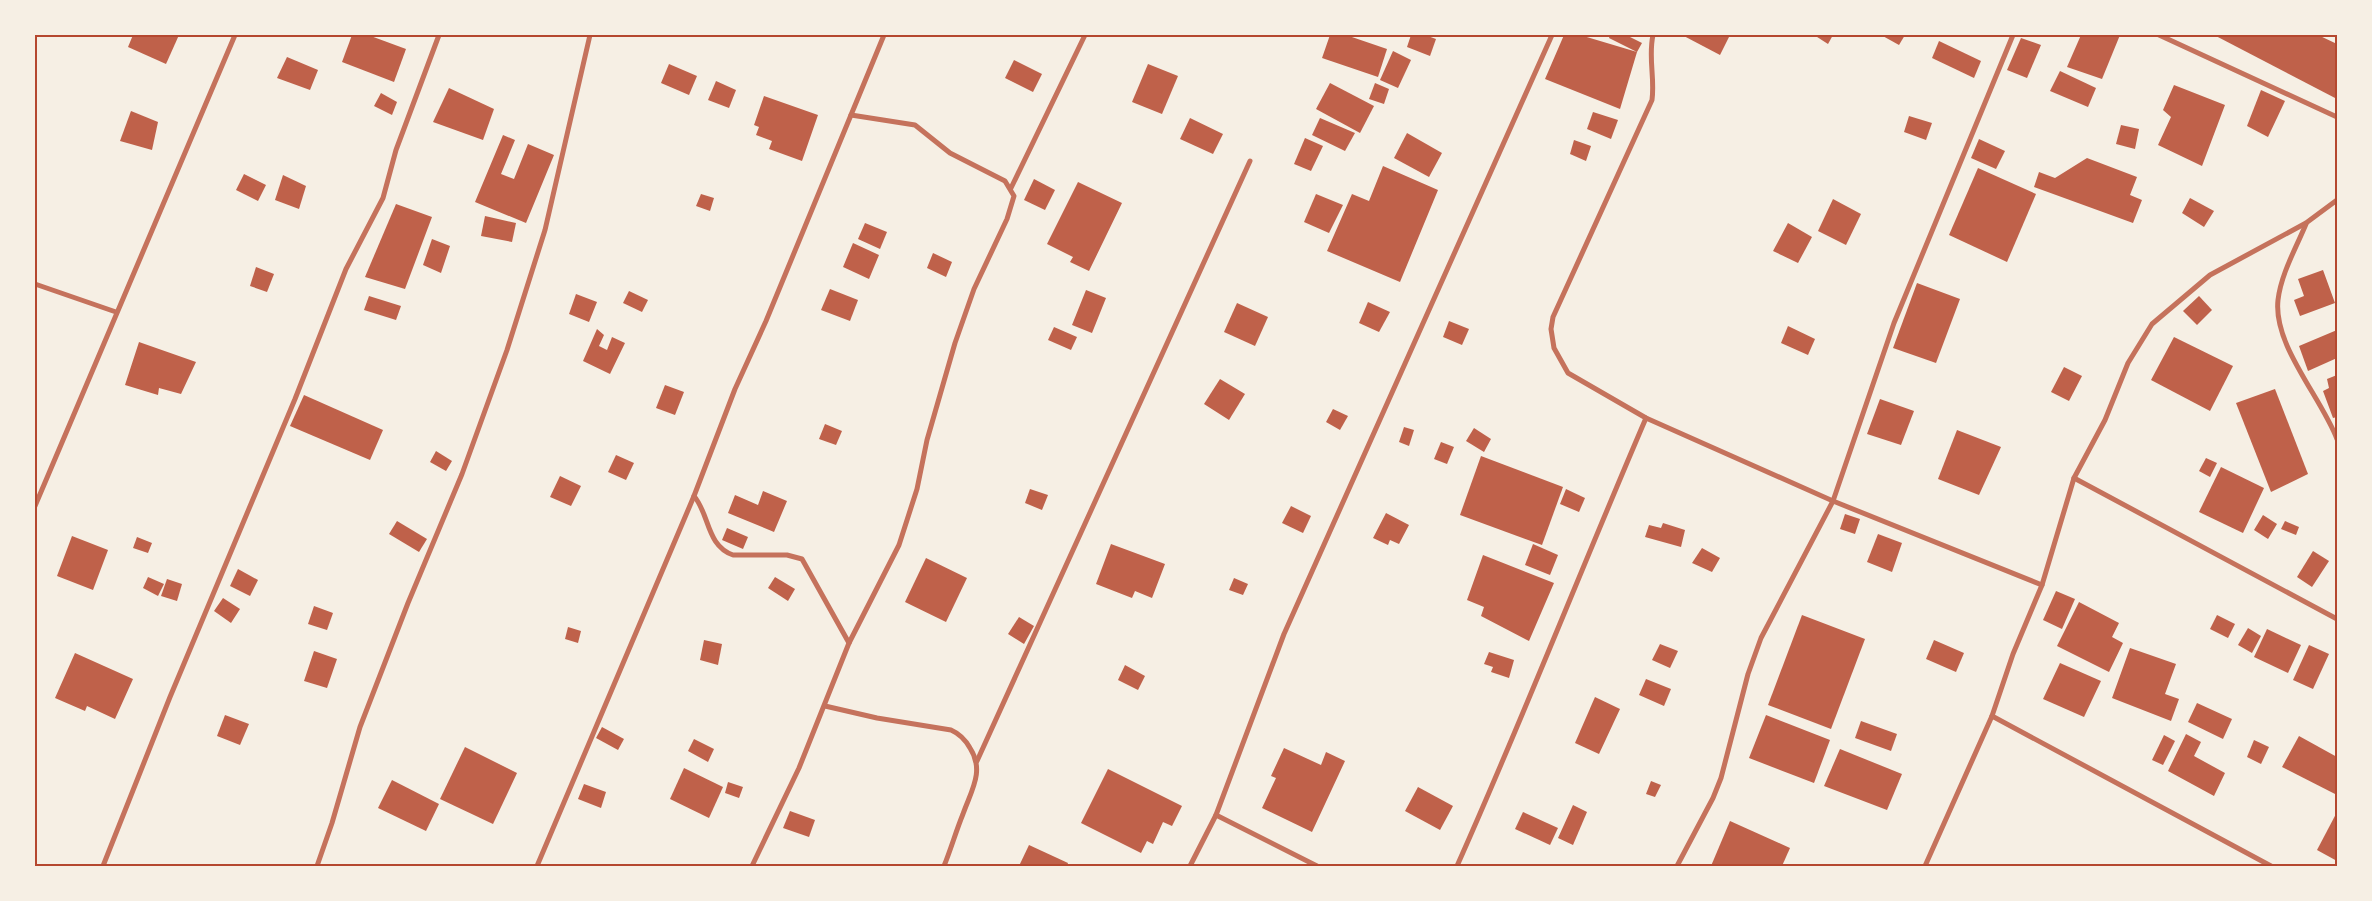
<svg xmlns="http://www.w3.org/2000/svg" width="2372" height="901" font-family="'Fira Sans',sans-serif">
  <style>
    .building { fill: #bf614a }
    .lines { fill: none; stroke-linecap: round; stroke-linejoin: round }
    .minor { stroke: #c5725c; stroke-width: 5 }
    .neatline { fill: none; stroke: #b5482f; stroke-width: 2 }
  </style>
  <rect width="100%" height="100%" fill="#f6efe4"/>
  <g class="building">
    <path d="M133,35H179L166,64L128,47Z"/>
    <path d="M352,35H368L406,49L394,82L342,62Z"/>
    <path d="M1330,35H1346L1387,49L1378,77L1322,58Z"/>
    <path d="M1411,35H1425L1436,39L1430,56L1407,47Z"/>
    <path d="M1564,35H1580L1637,52L1609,38L1610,35H1626L1642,43L1637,52L1620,109L1545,79Z"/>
    <path d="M1682,35H1730L1720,55Z"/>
    <path d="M1814,35H1833L1828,44Z"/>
    <path d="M1881,35H1905L1899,45Z"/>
    <path d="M2081,35H2120L2102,79L2067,67Z"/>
    <path d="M2214,35H2318L2337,44V99Z"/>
    <path d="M2021,38L2041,45L2027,78L2007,70Z"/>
    <path d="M1939,41L1981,61L1974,78L1932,58Z"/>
    <path d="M1393,51L1411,60L1398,88L1380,80Z"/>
    <path d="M287,57L318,70L310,90L277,78Z"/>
    <path d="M1014,60L1042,74L1033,92L1005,78Z"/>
    <path d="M669,64L697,76L689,95L661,83Z"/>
    <path d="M1148,64L1178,76L1162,114L1132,102Z"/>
    <path d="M2060,71L2096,88L2088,107L2050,91Z"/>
    <path d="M716,81L736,90L729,108L708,100Z"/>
    <path d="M1330,83L1374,106L1360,133L1316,109Z"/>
    <path d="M1375,83L1389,89L1384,104L1369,99Z"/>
    <path d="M2174,85L2225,105L2202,166L2158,145L2171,117L2163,110Z"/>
    <path d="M449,88L494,109L483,140L433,122Z"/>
    <path d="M2261,90L2285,101L2268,137L2247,126Z"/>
    <path d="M381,93L397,102L392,115L374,106Z"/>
    <path d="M764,96L818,115L802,161L769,149L772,141L756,135L759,127L754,125Z"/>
    <path d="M131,111L158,122L152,150L120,141Z"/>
    <path d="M1593,112L1618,120L1611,139L1587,129Z"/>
    <path d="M1909,116L1932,123L1926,140L1904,132Z"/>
    <path d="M1190,118L1223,134L1213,154L1180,139Z"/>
    <path d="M1320,118L1355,133L1345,151L1312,135Z"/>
    <path d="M2121,125L2139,129L2135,149L2116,144Z"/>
    <path d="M1407,133L1442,153L1429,177L1394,158Z"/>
    <path d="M503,135L515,140L501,174L514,179L528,144L554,155L526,223L475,202Z"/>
    <path d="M1305,138L1323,146L1311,171L1294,164Z"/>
    <path d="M1979,139L2005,151L1996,169L1971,158Z"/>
    <path d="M1574,140L1591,146L1586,161L1570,154Z"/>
    <path d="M2087,158L2137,177L2130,195L2142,200L2133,223L2034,187L2039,172L2055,178Z"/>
    <path d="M1383,166L1438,190L1400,282L1327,251L1352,194L1369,201Z"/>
    <path d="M1978,168L2036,194L2007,262L1949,235Z"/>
    <path d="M244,174L266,185L258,201L236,190Z"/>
    <path d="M283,175L306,186L299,209L275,200Z"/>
    <path d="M1034,179L1055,190L1045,210L1024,200Z"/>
    <path d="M1078,182L1122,203L1089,271L1070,262L1073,257L1047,244Z"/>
    <path d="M701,194L714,198L710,211L696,206Z"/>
    <path d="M1316,194L1343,205L1329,233L1304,222Z"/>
    <path d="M2190,198L2214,211L2204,227L2182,213Z"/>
    <path d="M1833,199L1861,214L1846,245L1818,231Z"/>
    <path d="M396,204L432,217L405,289L365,277Z"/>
    <path d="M485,216L516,223L512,242L481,236Z"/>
    <path d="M865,223L887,232L880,249L858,239Z"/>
    <path d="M1788,223L1812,237L1798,263L1773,251Z"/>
    <path d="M432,239L450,246L441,273L423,265Z"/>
    <path d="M853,243L879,255L869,279L843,267Z"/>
    <path d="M933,253L952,262L946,277L927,268Z"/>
    <path d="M256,267L274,274L267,292L250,286Z"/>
    <path d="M2323,270L2335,303L2300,316L2294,300L2304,296L2298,279Z"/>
    <path d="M1917,283L1960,299L1936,363L1893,348Z"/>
    <path d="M830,289L858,300L850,321L821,310Z"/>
    <path d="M1086,290L1106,298L1092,333L1072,325Z"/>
    <path d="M629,291L648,300L642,312L623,303Z"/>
    <path d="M576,294L597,302L589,322L569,314Z"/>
    <path d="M369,296L401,306L396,320L364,310Z"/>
    <path d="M2199,296L2212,310L2197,325L2183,311Z"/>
    <path d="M1368,302L1390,312L1379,332L1359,323Z"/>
    <path d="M1237,303L1268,317L1255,346L1224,332Z"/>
    <path d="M1449,321L1469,329L1462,345L1443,337Z"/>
    <path d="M1788,326L1815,339L1808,355L1781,343Z"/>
    <path d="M1054,327L1077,337L1071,350L1048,340Z"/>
    <path d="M597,329L604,335L599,346L607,350L612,337L625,343L610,374L583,361Z"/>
    <path d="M2337,330V358L2308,371L2299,346Z"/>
    <path d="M2174,337L2233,366L2210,411L2151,380Z"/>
    <path d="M139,342L196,362L181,394L159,388L158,395L125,385Z"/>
    <path d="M2064,367L2082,376L2069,401L2051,392Z"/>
    <path d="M2337,375V417L2333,418L2323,391L2329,388L2327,379Z"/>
    <path d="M1220,379L1245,394L1229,420L1204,404Z"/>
    <path d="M665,385L684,392L675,415L656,408Z"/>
    <path d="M2275,389L2308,474L2271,492L2236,403Z"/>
    <path d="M304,395L383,430L370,460L290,426Z"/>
    <path d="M1880,399L1914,411L1901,445L1867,434Z"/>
    <path d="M1333,409L1348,416L1340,430L1326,422Z"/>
    <path d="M825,424L842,431L836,445L819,439Z"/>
    <path d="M1404,427L1414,430L1409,446L1399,442Z"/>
    <path d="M1474,428L1491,439L1484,452L1466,441Z"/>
    <path d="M1957,430L2001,447L1979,495L1938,479Z"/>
    <path d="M1441,442L1454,447L1447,464L1434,459Z"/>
    <path d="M436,451L452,461L446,471L430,462Z"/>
    <path d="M616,455L634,463L626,480L608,472Z"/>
    <path d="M1481,456L1563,487L1542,545L1460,515Z"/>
    <path d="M2206,458L2217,463L2210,477L2199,471Z"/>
    <path d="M2221,467L2264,488L2243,533L2199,512Z"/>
    <path d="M560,476L581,486L571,506L550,497Z"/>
    <path d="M1030,489L1048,495L1042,510L1025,503Z"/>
    <path d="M1566,489L1585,498L1579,512L1560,504Z"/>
    <path d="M763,491L787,501L774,532L728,513L735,495L758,505Z"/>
    <path d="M1291,506L1311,516L1303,533L1282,523Z"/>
    <path d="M1386,513L1409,525L1399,544L1390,540L1388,545L1373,538Z"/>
    <path d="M1845,514L1860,519L1855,534L1840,529Z"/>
    <path d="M2263,515L2277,524L2268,539L2254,530Z"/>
    <path d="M397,521L427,539L419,552L389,534Z"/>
    <path d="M2285,521L2299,527L2296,535L2281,529Z"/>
    <path d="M1663,523L1685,530L1681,547L1645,537L1649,525L1661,528Z"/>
    <path d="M727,528L748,537L743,549L722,540Z"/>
    <path d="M1878,534L1902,543L1892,572L1867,562Z"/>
    <path d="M72,536L108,550L93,590L57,576Z"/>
    <path d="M137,537L152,543L148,553L133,548Z"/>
    <path d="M1111,544L1165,564L1152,598L1135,591L1132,598L1096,584Z"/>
    <path d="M1533,544L1558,555L1550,575L1525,565Z"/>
    <path d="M1702,548L1720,558L1712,572L1692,563Z"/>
    <path d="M2313,551L2329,561L2312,587L2297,577Z"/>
    <path d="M1483,555L1554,583L1529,641L1481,616L1484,607L1467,600Z"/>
    <path d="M926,558L967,578L946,622L905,602Z"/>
    <path d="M238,569L258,580L250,596L230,586Z"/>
    <path d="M148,577L164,584L158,596L143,588Z"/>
    <path d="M775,577L795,589L788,601L768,588Z"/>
    <path d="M1234,578L1248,584L1243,595L1229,590Z"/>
    <path d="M167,579L182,584L177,601L161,596Z"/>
    <path d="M2056,591L2075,599L2062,629L2043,620Z"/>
    <path d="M223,598L240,609L231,623L214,611Z"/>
    <path d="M2079,602L2119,623L2112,637L2123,643L2109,672L2057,646Z"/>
    <path d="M314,606L333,613L327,630L308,624Z"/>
    <path d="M1802,615L1865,639L1831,729L1768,705Z"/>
    <path d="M2217,615L2235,624L2228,638L2210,629Z"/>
    <path d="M1019,617L1034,626L1024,644L1008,634Z"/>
    <path d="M568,627L581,631L578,643L565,639Z"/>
    <path d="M2248,628L2261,636L2252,653L2238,645Z"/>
    <path d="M2267,629L2301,645L2288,673L2254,657Z"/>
    <path d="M704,640L722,644L718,665L700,660Z"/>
    <path d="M1934,640L1964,653L1956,672L1926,659Z"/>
    <path d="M1660,644L1678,651L1670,668L1652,660Z"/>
    <path d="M2309,645L2329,654L2313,689L2293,680Z"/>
    <path d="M2130,648L2176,664L2165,694L2179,699L2171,721L2112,698Z"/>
    <path d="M314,651L337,659L327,688L304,681Z"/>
    <path d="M1489,652L1514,660L1509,678L1491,672L1493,667L1484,664Z"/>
    <path d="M75,653L133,679L115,719L87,706L85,711L55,698Z"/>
    <path d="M2060,663L2101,681L2084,717L2043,699Z"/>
    <path d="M1125,665L1145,676L1138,690L1118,680Z"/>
    <path d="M1646,679L1671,689L1664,706L1639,695Z"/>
    <path d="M1595,697L1620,709L1599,754L1575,743Z"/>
    <path d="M2197,703L2232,719L2223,739L2188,722Z"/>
    <path d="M225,715L249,724L240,745L217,736Z"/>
    <path d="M1766,715L1830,740L1814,783L1749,758Z"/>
    <path d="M1861,721L1897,734L1891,751L1855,738Z"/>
    <path d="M602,727L624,739L618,750L596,738Z"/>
    <path d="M2186,734L2201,742L2194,756L2225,773L2214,796L2168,771Z"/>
    <path d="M2164,735L2175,741L2163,765L2152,760Z"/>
    <path d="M2299,736L2337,757V795L2282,767Z"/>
    <path d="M694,739L714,749L708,762L688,751Z"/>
    <path d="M2254,740L2269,747L2261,764L2247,757Z"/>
    <path d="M465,747L517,773L493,824L440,799Z"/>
    <path d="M1284,748L1321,765L1326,752L1345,761L1312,832L1262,808L1276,778L1271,776Z"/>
    <path d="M1840,749L1902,774L1887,810L1824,786Z"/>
    <path d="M684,768L723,787L709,818L670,799Z"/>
    <path d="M1108,769L1182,806L1172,826L1163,822L1153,844L1147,841L1141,853L1081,823Z"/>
    <path d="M392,780L439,804L426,831L378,808Z"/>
    <path d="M1651,781L1661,785L1655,797L1646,794Z"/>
    <path d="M728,782L743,787L739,798L725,793Z"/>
    <path d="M584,784L606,792L601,808L578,799Z"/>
    <path d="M1418,787L1453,806L1440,830L1405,811Z"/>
    <path d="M1573,805L1587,812L1573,845L1558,838Z"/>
    <path d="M790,811L815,820L809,837L783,828Z"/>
    <path d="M1523,812L1558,828L1550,845L1515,829Z"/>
    <path d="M2337,812V861L2317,850Z"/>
    <path d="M1730,821L1790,848L1782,866H1711Z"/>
    <path d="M1029,845L1068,863L1067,866H1019Z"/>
  </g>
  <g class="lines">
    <g class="minor">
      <path d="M1653,35C1648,57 1655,78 1652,100L1553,317L1551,329L1554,348L1568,373L1646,418L1833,501L2042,585"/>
      <path d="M2159,35L2337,117"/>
      <path d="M1011,188L1085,35"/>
      <path d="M2306,224C2296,248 2281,274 2278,300C2273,345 2321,397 2337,439"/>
      <path d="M35,284L116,312"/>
      <path d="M2074,478L2337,619"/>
      <path d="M694,496C710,515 706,545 733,555H787L802,559L849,643"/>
      <path d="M35,506L235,35"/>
      <path d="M825,706L877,718L951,730C960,734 965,739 970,748C985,771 971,791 963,814C956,831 951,849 944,866"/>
      <path d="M1992,716L2271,866"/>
      <path d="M977,761L1250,161"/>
      <path d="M1216,815L1317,866"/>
      <path d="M103,866L170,697L295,399L346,269L383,198L396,150L439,35"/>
      <path d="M317,866L332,823L360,727L408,603L462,474L507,350L545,230L590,35"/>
      <path d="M537,866L694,496L735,389L766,321L884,35"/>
      <path d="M752,866L799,768L849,643L899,545L917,489L927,440L955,343L974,289L1007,219L1014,196L1005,181L950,153L915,125L851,115"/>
      <path d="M1190,866L1216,815L1284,634L1552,35"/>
      <path d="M1457,866C1523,718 1582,567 1646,418"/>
      <path d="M1677,866L1713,798L1721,778L1748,674L1761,638L1833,501L1894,323L2013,35"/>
      <path d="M1925,866L1992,716L2013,654L2042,585L2074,478L2105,420L2128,363L2152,324L2210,275L2306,223L2337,200"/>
    </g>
  </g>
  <rect width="2372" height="901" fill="none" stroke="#f6efe4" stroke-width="72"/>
  <rect x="36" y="36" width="2300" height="829" class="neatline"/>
</svg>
